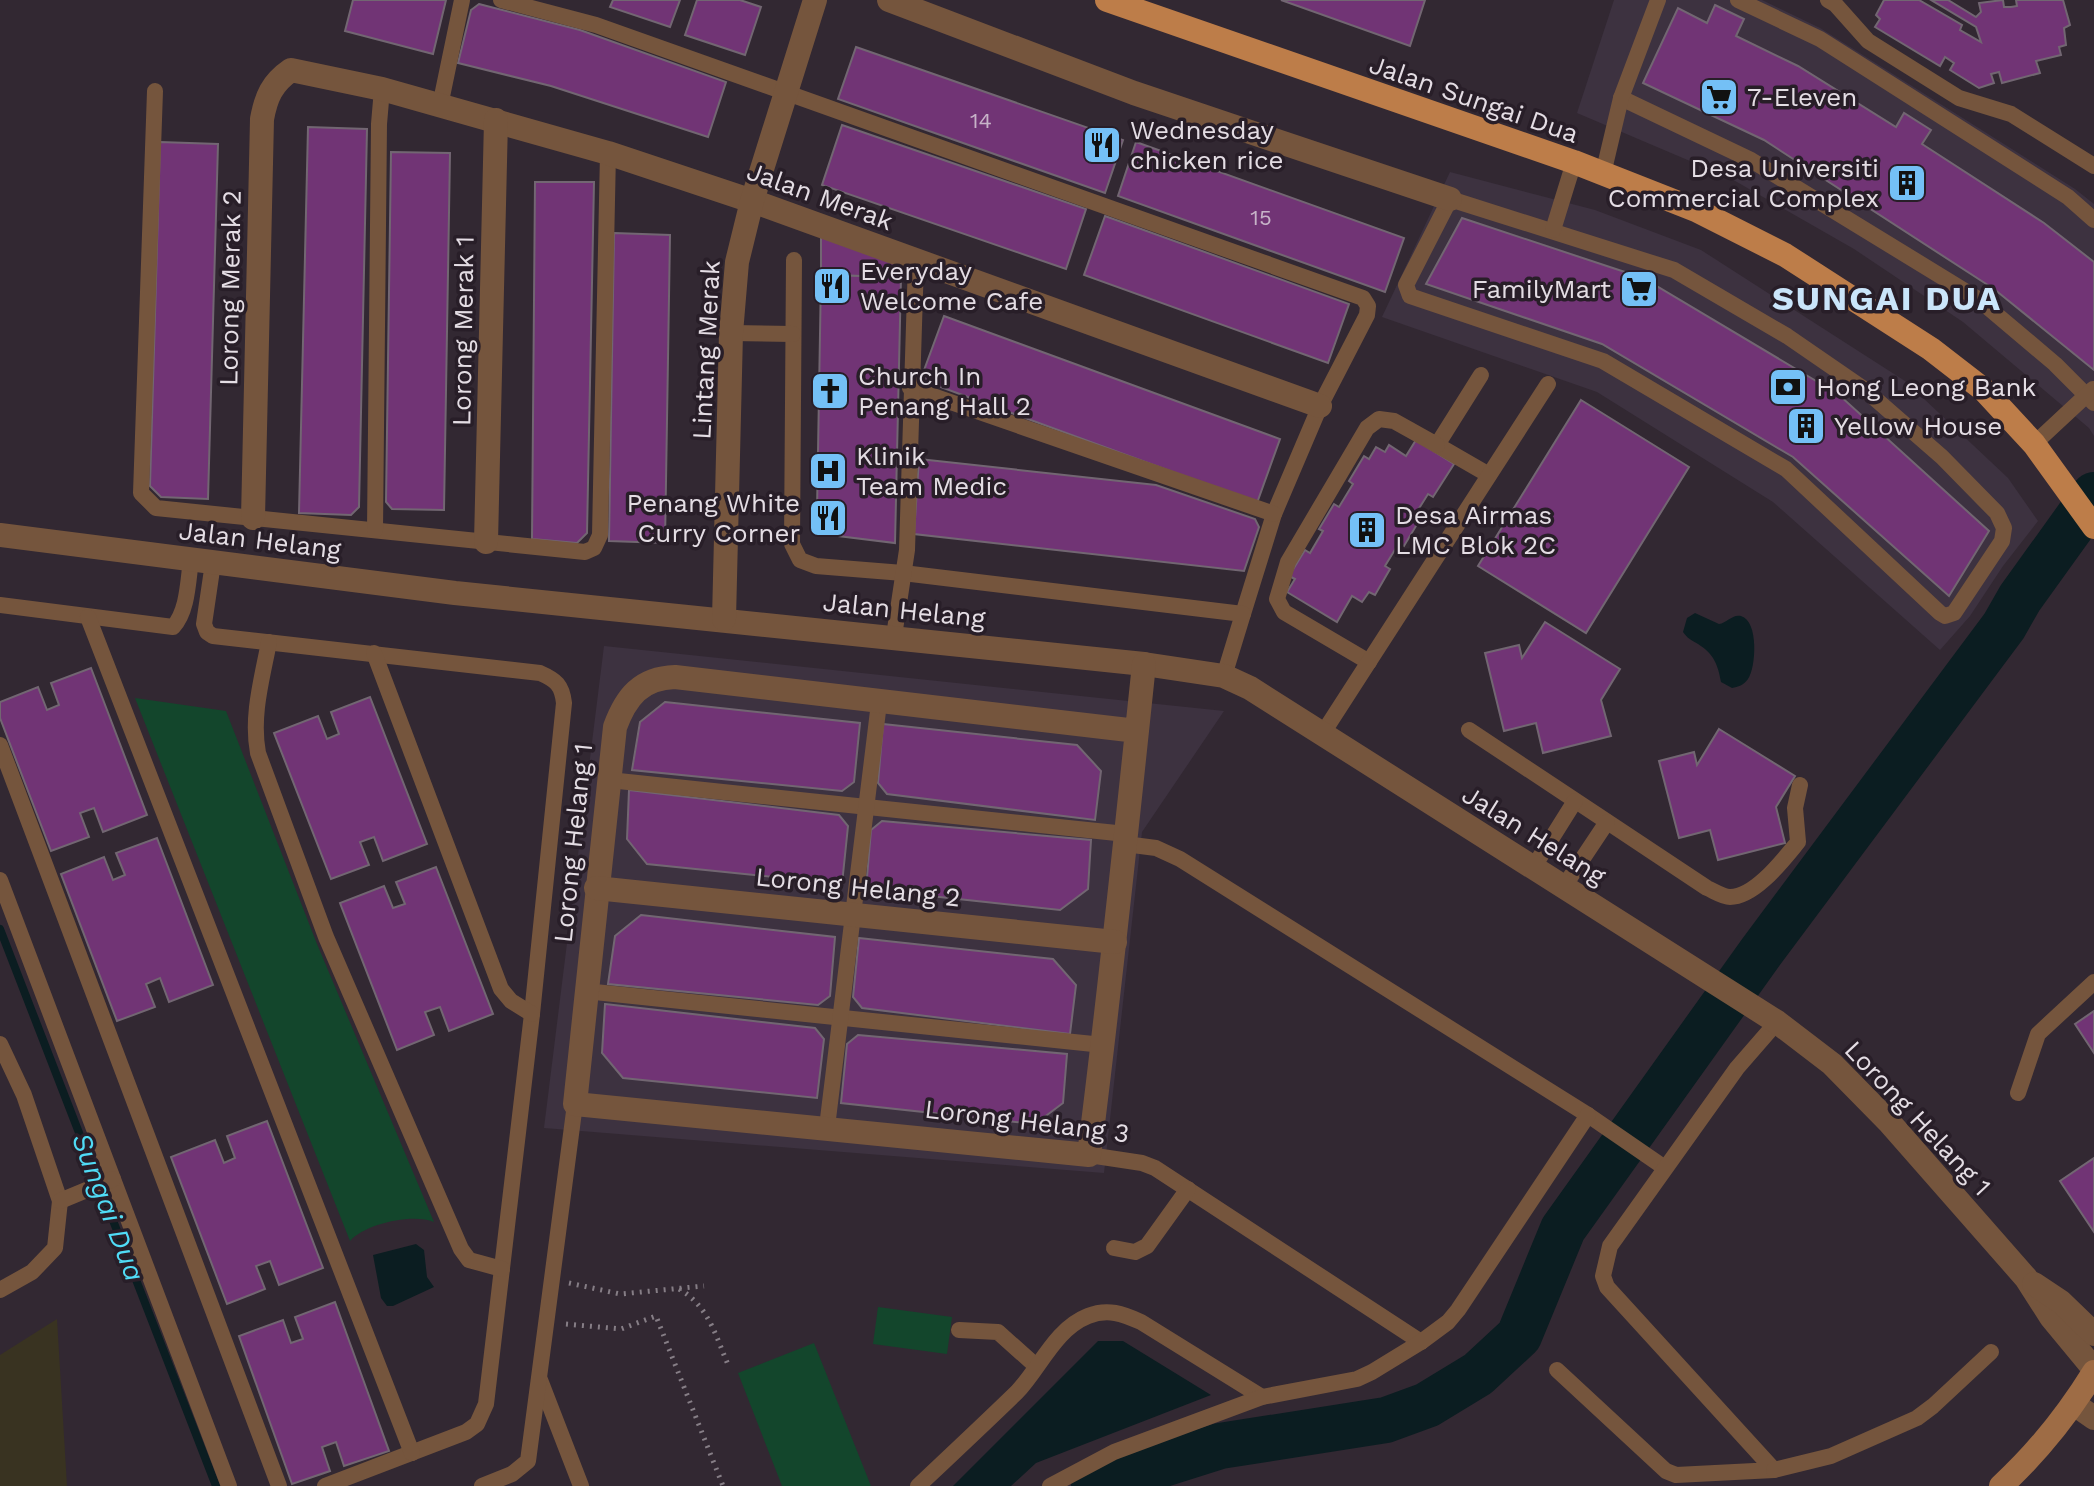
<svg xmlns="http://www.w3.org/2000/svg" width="2094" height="1486" font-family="'Work Sans',sans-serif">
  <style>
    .commercial { fill: #3d3240 }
    .industrial { fill: #393321 }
    .green { fill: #13462c }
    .water { fill: #0b1d21 }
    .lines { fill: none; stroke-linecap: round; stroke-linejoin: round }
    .stream { stroke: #0b1d21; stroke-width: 8 }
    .river { stroke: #0b1d21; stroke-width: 46 }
    .building { fill: #713475; stroke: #726672; stroke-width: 2 }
    .path { stroke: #867e86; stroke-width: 5; stroke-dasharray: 2 6; stroke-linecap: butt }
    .lane { stroke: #75553d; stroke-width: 16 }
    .street { stroke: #75553d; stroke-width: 24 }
    .secondary { stroke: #9e6c45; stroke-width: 24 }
    .primary { stroke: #bd7d49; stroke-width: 24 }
    .labels { text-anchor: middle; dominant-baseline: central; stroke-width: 7; stroke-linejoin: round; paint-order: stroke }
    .number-label { font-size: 22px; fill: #c7b3c8 }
    .poi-label { font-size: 26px; fill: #e4dde4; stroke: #281e28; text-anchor: start }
    .street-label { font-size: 26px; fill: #e4dde4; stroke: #281e28 }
    .water-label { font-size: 28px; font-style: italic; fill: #50dcf6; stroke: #281e28 }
    .district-label { font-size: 34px; font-weight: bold; letter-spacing: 2px; fill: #cae5fa; stroke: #281e28 }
  </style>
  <rect width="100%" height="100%" fill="#322832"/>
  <g class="commercial">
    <path d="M1614,0H1762L1820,28L2075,189L2094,204V436L2089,428L1963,322L1854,249L1730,178L1577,113Z"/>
    <path d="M1450,172L1595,210L1701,250L1905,381L2008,478L2038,521L2003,566L1970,616L1940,650L1773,502L1597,392L1382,317Z"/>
    <path d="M604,646L1224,711L1142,832L1104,1173L544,1128Z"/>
  </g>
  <path class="industrial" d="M57,1319L67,1486H0V1355Z"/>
  <g class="green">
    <path d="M135,698L226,711L317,944L434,1222C412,1213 365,1224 350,1241Z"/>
    <path d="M878,1307L952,1317L947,1354L873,1344Z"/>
    <path d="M814,1343L871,1486H782L738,1373Z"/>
  </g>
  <g class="water">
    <path d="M1695,613L1719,624C1727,623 1732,614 1741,616C1759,621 1756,668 1748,679C1744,685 1738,687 1732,688L1721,682C1718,665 1714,654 1698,644C1691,640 1687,638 1683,632L1687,618Z"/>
    <path d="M416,1244L424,1250L427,1277L434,1287L393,1306H387L381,1298L373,1255Z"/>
    <path d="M1098,1341H1123L1211,1395L1036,1463L1011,1486H953Z"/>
  </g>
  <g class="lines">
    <path class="stream" d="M0,929L216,1486"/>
    <path class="river" d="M1094,1486L1220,1446L1386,1420L1427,1405L1478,1374L1519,1336L1563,1229L1761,952L2004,626L2020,598L2094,495"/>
  </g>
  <g class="building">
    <path d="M353,0H446L433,54L345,31Z"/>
    <path d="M613,0H680L670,27L610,7Z"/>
    <path d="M697,0H740L761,7L745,55L685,35Z"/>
    <path d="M1281,0H1425L1410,46Z"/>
    <path d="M1884,0H1919L1962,25L1960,30L1981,42L1976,27L1931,0H1948L1976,17L1981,12L1979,3L2003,0L2004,7H2011L2017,6L2016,0H2063L2070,25L2064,28L2066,45L2059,47L2061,55L2036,61L2040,73L2002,83L1999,72L1991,74L1994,83L1979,88L1950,70L1954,63L1945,57L1940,66L1875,27L1880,19L1876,15Z"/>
    <path d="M479,4L580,30L726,82L708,137L551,86L458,63L471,10Z"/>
    <path d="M1715,5L1744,19L1736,36L1798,66L1896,127L1904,113L1931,130L1922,144L2044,223L2094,262V370L1994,289L1764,140L1643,83L1678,8L1707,23Z"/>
    <path d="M856,47L1123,140L1105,193L838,99Z"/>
    <path d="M842,125L1086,209L1066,269L822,185Z"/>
    <path d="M308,127L367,129L359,507L351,515L299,513Z"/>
    <path d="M160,142L218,144L208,499L161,497L150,486Z"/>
    <path d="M1136,142L1404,238L1385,292L1118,196Z"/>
    <path d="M391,152L450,153L444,510L392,509L386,502Z"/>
    <path d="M535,182H594L587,533L577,543L532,539Z"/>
    <path d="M1105,216L1349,304L1328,363L1084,275Z"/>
    <path d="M1462,218L1643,278L1838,394L1989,531L1949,596L1793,457L1602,344L1426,284Z"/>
    <path d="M614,233L670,235L665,543L609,541Z"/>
    <path d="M821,237L901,265V277L821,275Z"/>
    <path d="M821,275L901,277L895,543L838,536L817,511Z"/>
    <path d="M944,316L1280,439L1257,503L927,382L923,373Z"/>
    <path d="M1581,400L1689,467L1586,633L1478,566Z"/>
    <path d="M1416,440L1454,464L1433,497L1428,494L1413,518L1419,521L1404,546L1399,543L1385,566L1390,569L1375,595L1369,592L1362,602L1352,596L1337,622L1287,592L1295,579L1289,576L1305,550L1310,553L1323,531L1319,529L1334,504L1339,507L1353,484L1349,481L1364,456L1369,459L1376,447L1385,452L1389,445L1406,456Z"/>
    <path d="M919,459L1156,485L1255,519L1259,527L1244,571L914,534Z"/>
    <path d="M1545,622L1620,669L1601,700L1611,736L1543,753L1536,723L1504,731L1485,653L1519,645L1522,658Z"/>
    <path d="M91,668L147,815L103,832L94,808L80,813L89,837L51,851L0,718V702L38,687L47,710L59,705L51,683Z"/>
    <path d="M370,697L427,844L383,861L374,837L360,842L369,865L331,879L274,733L318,716L327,739L339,734L331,712Z"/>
    <path d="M665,702L860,723L854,782L842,791L632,770L640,722Z"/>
    <path d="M883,724L1077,745L1101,771L1095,820L887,794L878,783Z"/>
    <path d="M1719,729L1795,776L1776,807L1785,843L1718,860L1710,830L1679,838L1659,761L1694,752L1697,765Z"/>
    <path d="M629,790L839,815L848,826L842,884L647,864L627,839Z"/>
    <path d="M882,821L1091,840L1088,889L1060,910L866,889L871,830Z"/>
    <path d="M157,838L213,985L169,1002L160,978L146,984L155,1007L117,1021L61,874L104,857L113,880L125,875L116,853Z"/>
    <path d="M436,867L493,1014L449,1031L440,1007L425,1012L434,1035L397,1050L340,903L384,886L393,908L405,904L396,882Z"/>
    <path d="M641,915L835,937L830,996L818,1005L608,984L615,936Z"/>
    <path d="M859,938L1053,959L1076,985L1070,1034L862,1008L853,997Z"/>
    <path d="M605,1004L815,1028L824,1039L817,1098L623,1078L602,1053Z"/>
    <path d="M2094,1011V1053L2075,1024Z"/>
    <path d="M858,1035L1067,1054L1063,1103L1035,1124L841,1103L847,1044Z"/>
    <path d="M267,1121L323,1268L279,1285L270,1261L256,1266L265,1289L227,1304L171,1157L215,1140L224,1163L235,1158L227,1136Z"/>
    <path d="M2094,1158V1232L2060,1181Z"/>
    <path d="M335,1302L389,1451L344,1466L336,1442L322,1447L330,1471L292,1484L239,1336L283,1320L291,1343L303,1339L295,1317Z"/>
  </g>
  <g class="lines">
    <g class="path">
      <path d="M569,1283L620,1294L704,1286"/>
      <path d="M679,1289C709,1306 716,1337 729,1367"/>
      <path d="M566,1324L621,1329L656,1316L723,1486"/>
    </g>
    <g class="lane">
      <path d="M501,0L596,25L1363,298L1368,306L1367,315L1320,406L1274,514L1243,614"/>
      <path d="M1738,0L1820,39L2068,197L2094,220"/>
      <path d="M1828,0L1835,4L1868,41L1959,98L2011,114L2094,166"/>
      <path d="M155,91L141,493L156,508L585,552L594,548L600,535L608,153"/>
      <path d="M1621,98L1751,160L1978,299L2055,364L2094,403"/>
      <path d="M440,106L462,0"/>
      <path d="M1603,174L1621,98L1658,0"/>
      <path d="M1450,199L1674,270L1787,336L1864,389L1942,457L1997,513L2004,528L2002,541L1954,613L1945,616L1940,613L1786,469L1603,361L1410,296L1406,285Z"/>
      <path d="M1553,230L1574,162"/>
      <path d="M794,260L792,544L800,560L816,566L903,573L1243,614L1224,676"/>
      <path d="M731,333L793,334"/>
      <path d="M1481,375L1437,445L1489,475"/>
      <path d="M910,388L1274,514"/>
      <path d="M2034,444L2093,389"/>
      <path d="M375,530L379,124L382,89"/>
      <path d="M213,563L204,624L207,632L213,636L540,673C556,680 562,685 564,703L532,1014L486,1404L477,1424L466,1432L325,1486"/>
      <path d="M0,605L173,627C188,611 188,580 191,560"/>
      <path d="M88,617L412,1453"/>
      <path d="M894,636L907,550L916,261"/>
      <path d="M269,642C262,679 251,716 258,753L326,937L461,1249L469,1260L502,1269"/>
      <path d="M374,653L501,989L511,1001L532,1014"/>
      <path d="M1369,662L1284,612L1277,599L1288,562L1367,428L1379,419L1394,421L1437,445"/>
      <path d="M1469,730L1707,888C1714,891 1723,897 1730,897C1755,897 1783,860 1798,842L1795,808L1800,785"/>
      <path d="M1323,733L1548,384"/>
      <path d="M0,745L279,1486"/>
      <path d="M609,780L1126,834"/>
      <path d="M1125,844L1156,848L1180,859L1588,1115L1665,1168"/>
      <path d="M1533,868L1575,801"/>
      <path d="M0,880L229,1486"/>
      <path d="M1563,888L1607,822"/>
      <path d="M585,991L1103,1045"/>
      <path d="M0,1044L24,1095L60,1201L55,1248L32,1272L0,1290"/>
      <path d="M2018,1093L2038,1034L2094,982"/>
      <path d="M827,1127L879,703"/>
      <path d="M1089,1155L1142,1163L1155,1168L1421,1342"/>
      <path d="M60,1201L113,1179"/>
      <path d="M1114,1248L1135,1252L1147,1246L1188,1189"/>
      <path d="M959,1330L998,1332L1036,1366"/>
      <path d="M1557,1370L1666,1471L1676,1475L1774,1470L1607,1287L1603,1276L1610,1246L1737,1068L1777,1022"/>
      <path d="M540,1380L581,1486"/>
      <path d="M1774,1470L1831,1456L1917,1418L1933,1406L1991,1352"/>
      <path d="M482,1486L512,1474L528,1461L575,1104"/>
      <path d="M918,1486C951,1455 984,1424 1017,1392C1040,1368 1055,1329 1088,1316C1108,1308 1123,1314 1141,1322L1262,1397"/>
      <path d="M1050,1486L1114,1452L1262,1397L1357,1379L1372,1372L1421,1342L1448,1322L1458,1310L1588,1115"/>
    </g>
    <g class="street">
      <path d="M889,0L1134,93L1450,199"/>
      <path d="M253,518L262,119C266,97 272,83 291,70L382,89L608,153L752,201L1320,406"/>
      <path d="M0,535L455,593L1144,664L1224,676L1250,688L1777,1022L1832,1064L1889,1122L2026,1278L2051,1317L2094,1369"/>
      <path d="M486,542L496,120"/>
      <path d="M724,619L731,333L737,262L752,201L815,0"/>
      <path d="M1137,731L675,677C641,678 626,697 615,727L575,1104L1089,1155C1110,991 1127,827 1144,664"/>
      <path d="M596,888L1115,942"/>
      <path d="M2034,1284L2061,1302L2094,1334"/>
      <path d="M2074,1404L2094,1418"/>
    </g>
    <path class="secondary" d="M2001,1486C2038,1452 2068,1414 2094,1372"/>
    <path class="primary" d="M1107,0L1574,162L1696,210L1785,255L1931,349L1984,390L2034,444L2094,527"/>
  </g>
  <defs>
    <g id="supermarket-square" transform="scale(2)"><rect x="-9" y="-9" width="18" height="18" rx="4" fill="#74c0f6" stroke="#281e28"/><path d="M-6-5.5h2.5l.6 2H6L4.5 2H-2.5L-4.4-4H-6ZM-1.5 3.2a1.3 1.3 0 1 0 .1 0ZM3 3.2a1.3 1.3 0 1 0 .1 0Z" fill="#111"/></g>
    <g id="restaurant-square" transform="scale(2)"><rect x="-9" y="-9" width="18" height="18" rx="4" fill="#74c0f6" stroke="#281e28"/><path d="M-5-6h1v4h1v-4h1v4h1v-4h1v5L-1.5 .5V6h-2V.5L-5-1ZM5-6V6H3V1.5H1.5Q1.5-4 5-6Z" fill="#111"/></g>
    <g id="building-square" transform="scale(2)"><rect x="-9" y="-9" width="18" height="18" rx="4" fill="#74c0f6" stroke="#281e28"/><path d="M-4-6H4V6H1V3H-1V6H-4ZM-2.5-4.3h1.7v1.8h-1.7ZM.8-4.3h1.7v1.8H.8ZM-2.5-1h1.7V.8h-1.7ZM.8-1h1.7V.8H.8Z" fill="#111"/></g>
    <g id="bank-square" transform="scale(2)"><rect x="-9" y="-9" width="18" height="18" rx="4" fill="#74c0f6" stroke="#281e28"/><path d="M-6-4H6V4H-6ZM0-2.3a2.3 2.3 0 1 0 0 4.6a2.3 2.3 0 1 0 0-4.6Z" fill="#111"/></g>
    <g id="church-square" transform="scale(2)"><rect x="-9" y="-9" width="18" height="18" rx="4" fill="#74c0f6" stroke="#281e28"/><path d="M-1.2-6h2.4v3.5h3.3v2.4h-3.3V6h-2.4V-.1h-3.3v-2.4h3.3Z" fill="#111"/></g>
    <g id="hospital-square" transform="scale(2)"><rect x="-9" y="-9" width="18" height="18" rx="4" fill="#74c0f6" stroke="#281e28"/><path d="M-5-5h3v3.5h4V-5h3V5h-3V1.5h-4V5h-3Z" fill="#111"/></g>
  </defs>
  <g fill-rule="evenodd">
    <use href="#supermarket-square" x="1719" y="97"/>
    <use href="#restaurant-square" x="1102" y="145"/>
    <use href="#building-square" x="1907" y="183"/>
    <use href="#restaurant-square" x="832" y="286"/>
    <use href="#supermarket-square" x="1639" y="289"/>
    <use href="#bank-square" x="1788" y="387"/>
    <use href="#church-square" x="830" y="391"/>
    <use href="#building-square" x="1806" y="426"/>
    <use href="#hospital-square" x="828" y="471"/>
    <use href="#restaurant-square" x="828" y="518"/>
    <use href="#building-square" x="1367" y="530"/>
  </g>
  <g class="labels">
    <g class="number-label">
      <text x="981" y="120">14</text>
      <text x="1261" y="217">15</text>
    </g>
    <g class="poi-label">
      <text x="1747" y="97">7-Eleven</text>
      <text x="1130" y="130">Wednesday<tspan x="1130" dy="30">chicken rice</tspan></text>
      <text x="1879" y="168" text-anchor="end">Desa Universiti<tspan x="1879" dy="30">Commercial Complex</tspan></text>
      <text x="860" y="271">Everyday<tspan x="860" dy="30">Welcome Cafe</tspan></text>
      <text x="1611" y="289" text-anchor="end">FamilyMart</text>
      <text x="858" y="376">Church In<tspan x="858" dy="30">Penang Hall 2</tspan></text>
      <text x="1816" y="387">Hong Leong Bank</text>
      <text x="1834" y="426">Yellow House</text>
      <text x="856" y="456">Klinik<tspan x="856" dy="30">Team Medic</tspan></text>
      <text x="800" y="503" text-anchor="end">Penang White<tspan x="800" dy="30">Curry Corner</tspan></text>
      <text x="1395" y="515">Desa Airmas<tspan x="1395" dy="30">LMC Blok 2C</tspan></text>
    </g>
    <g class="street-label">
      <text transform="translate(1474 99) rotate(19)">Jalan Sungai Dua</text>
      <text transform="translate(820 196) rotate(20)">Jalan Merak</text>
      <text transform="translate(230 288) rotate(-89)">Lorong Merak 2</text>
      <text transform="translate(463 331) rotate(-89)">Lorong Merak 1</text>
      <text transform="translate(706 350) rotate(-87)">Lintang Merak</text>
      <text transform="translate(260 540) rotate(7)">Jalan Helang</text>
      <text transform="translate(904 610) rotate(6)">Jalan Helang</text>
      <text transform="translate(1534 835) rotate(32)">Jalan Helang</text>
      <text transform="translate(573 843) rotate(-84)">Lorong Helang 1</text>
      <text transform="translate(858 887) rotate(6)">Lorong Helang 2</text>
      <text transform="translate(1918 1118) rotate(47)">Lorong Helang 1</text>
      <text transform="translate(1027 1121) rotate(7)">Lorong Helang 3</text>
    </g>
    <g class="water-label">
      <text transform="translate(108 1207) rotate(69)">Sungai Dua</text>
    </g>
    <g class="district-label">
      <text x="1887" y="298">SUNGAI DUA</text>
    </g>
  </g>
</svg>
